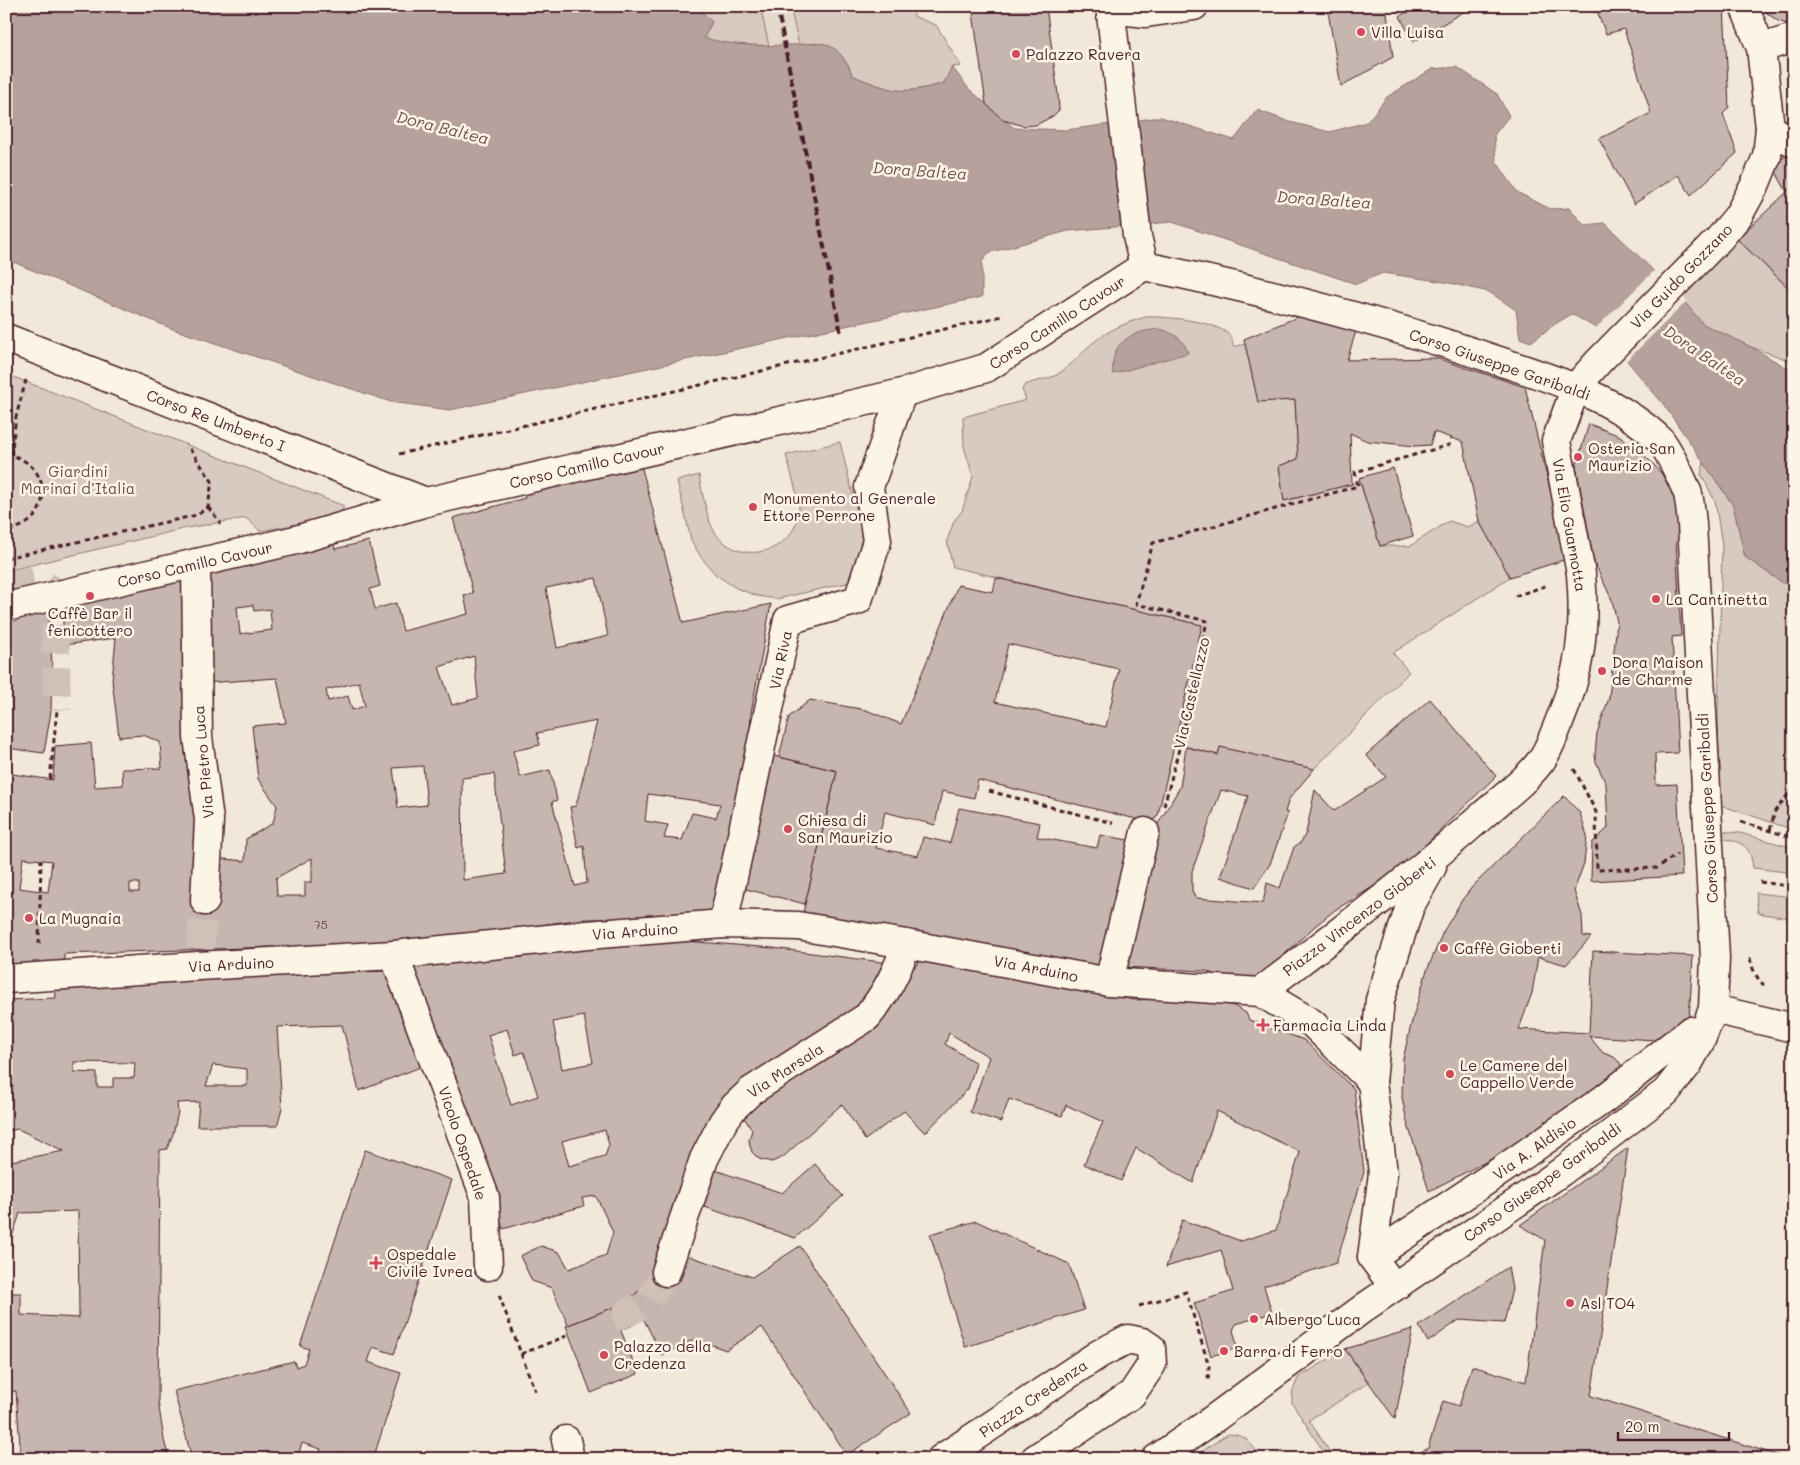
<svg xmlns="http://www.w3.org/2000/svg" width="1800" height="1465" font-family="Mali,sans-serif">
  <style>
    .built { fill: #e4d9cd }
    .green { fill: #d8cac0; stroke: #917476 }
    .water { fill: #b6a19c; stroke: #8b6d6f }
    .pier { fill: #f1e8da }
    .building { fill: #c7b6af; stroke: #4a1f2b; fill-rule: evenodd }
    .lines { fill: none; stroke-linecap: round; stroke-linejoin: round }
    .minor-tunnel { stroke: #d0c0b7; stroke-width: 28; stroke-dasharray: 28 14; stroke-linecap: butt }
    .minor-casing { stroke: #4a1f2b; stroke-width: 31 }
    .major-casing { stroke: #4a1f2b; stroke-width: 31 }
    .path { stroke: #4a1f2b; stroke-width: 3; stroke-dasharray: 5 4; stroke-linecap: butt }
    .minor { stroke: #fcf5e5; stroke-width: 28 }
    .major { stroke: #fcf5e5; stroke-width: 28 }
    .rail { stroke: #4a1f2b; stroke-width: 4; stroke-dasharray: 8 4; stroke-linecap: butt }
    .poi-dot { fill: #d1495b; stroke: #fcf5e5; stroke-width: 2 }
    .labels { text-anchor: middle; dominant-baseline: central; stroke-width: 5; stroke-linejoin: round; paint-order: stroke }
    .number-label { font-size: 12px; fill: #69454c }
    .poi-label { font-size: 15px; fill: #4a1f2b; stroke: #fcf5e5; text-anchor: start }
    .street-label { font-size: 15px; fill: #4a1f2b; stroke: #fcf5e5 }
    .park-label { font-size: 15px; fill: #6e4a50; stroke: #fcf5e5 }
    .water-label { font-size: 16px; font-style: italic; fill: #704c53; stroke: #fcf5e5 }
  </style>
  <rect width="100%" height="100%" fill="#f1e8da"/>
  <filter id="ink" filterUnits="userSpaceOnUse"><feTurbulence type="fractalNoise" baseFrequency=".02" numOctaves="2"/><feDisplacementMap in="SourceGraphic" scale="10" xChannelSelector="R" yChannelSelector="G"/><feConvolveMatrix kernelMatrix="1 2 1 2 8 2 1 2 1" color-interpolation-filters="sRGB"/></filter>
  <g filter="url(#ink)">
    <path class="built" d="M760,6H790L799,45L769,46Z"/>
    <g class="green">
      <path d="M696,6H760L769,46L727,44L703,38L712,22Z"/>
      <path d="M790,6H909L915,17L936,25L961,66L952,67L944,83C930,87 912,92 897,90C883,88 865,81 852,75L848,64L825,44L799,45Z"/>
      <path d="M1737,239L1794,293V362L1751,347L1703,324L1677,294Z"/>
      <path d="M1146,317C1164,316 1224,321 1232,339C1233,342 1233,345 1233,347L1245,344L1258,401L1295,400L1298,459L1279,466L1284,501L1360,482L1380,546H1410L1449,521L1468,527L1479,521L1510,577L1393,653L1409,672L1314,769L1220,747L1218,755L1174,743L1201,625L953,567L947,541L954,521L962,511L973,476L964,447L963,417L1026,400L1022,389L1025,385C1036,380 1048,380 1058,374C1069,367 1076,359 1085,350C1102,333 1123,323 1146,317Z"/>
      <path d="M6,374L344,506L339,517L260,531L246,518L187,528L6,571Z"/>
      <path d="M840,442L864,540L851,582L777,599L757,596L736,588L716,575L701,557L691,540L677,481L699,475C702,491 707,522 716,534C741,567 795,553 799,511C800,500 789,467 786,455Z"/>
      <path d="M1704,463L1733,505L1745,557L1783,583L1794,584V830L1720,805L1718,713L1722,545L1715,501L1701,474Z"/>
      <path d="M1721,831L1740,833L1794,848V873L1753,868C1750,844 1743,843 1721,838Z"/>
      <path d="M1756,893L1794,897V919L1758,913Z"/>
      <path d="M1345,1349L1368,1383L1309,1420L1331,1454L1327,1457L1292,1403V1393L1298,1378Z"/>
      <path d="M1229,1434C1245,1435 1248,1440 1257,1452L1248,1459H1191L1223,1437Z"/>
    </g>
    <g class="water">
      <path d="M6,6H696L712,22L704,38C735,46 758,46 789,45C798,45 816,42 825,44C839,48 848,63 852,75C865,81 883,88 897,90C912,92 930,87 944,83L952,67L969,89L1014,128L1066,130L1161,117L1234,140L1257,110L1290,122L1330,132L1367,122L1387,97L1432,69L1457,67L1497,94L1509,116L1494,135L1496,161L1517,192L1550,209L1569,208L1584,225L1605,223L1681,298L1703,324L1751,347L1794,372V584L1783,583L1745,557L1733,505L1664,405L1628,362L1618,341L1572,314L1555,324L1531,342L1520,338L1516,310L1489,292L1445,282L1383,273L1356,284L1172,222L1068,231L988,253L982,262V297L450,410L391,402L170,328L6,259Z"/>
      <path d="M1160,329C1174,333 1184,339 1188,353L1113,374C1109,342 1132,331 1160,329Z"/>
    </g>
    <path class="pier" d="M1656,269L1687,301L1625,362L1616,343L1594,330Z"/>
    <g class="building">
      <path d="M972,6H1046L1058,94L1059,110L1053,116L1036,125L1024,126L1003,120L986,104Z"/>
      <path d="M1327,6H1386L1393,57L1341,86Z"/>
      <path d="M1417,6H1473L1413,42L1400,16Z"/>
      <path d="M1595,6H1724L1729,107L1723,114L1737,153L1691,195L1678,175L1634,204L1599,139L1651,113L1624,29L1606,34Z"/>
      <path d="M1763,6H1794V26L1778,21L1767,13Z"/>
      <path d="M1794,151V293L1737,239L1787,192L1772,165Z"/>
      <path d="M1305,314L1356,331L1347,360L1436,358L1525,387L1567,559L1510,577L1479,521L1463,442L1434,432L1430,445L1415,446L1367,441L1350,433L1352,484L1284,501L1279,466L1298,459L1295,400L1258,402L1244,339Z"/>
      <path d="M1589,424L1620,436L1640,451L1655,466L1662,474L1674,497L1685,538L1676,542L1681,636L1672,637L1678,753L1655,754L1656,785L1677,784L1682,876L1591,881L1592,843L1608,828L1606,784L1596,762L1595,755L1597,733L1609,698L1617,622L1612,600L1594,562L1576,466Z"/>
      <path d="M641,465L683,623L771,604L751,713L749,753L719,919H582L424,942L64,954V963L6,965V773L53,780L55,746L91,743L95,787L123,785L122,769L162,768L160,742L143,735L119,737L112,680L116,638L64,645L62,603L189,574L214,858L245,861L246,839L273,823L277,806L258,779L252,726L286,723L277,678L205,683L204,572L333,542L335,549L369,541L380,586L370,589L375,609L396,603L403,631L468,614L464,595L473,593L453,518L525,498L524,494ZM596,578L608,636L557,648L546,588ZM253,605L254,611L270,609L272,630L240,634L237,607ZM474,656L478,698L452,705L439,667ZM359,682L365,706L352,710L348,696L328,701L326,690ZM597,721L576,806L570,807L578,848L584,846L587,883L575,886L552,802L557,800L550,770L520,777L513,751L540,745L537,733ZM423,766L427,805L398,808L393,768ZM494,774L506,874L463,880L462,778ZM648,794L720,804L716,818L692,813L682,840L664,838L668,825L645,821ZM23,858L52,861L48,892L19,888ZM312,858V882H305V896H277L276,878ZM130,883H139V892H130Z"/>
      <path d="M1393,468L1413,536L1380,546L1359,478Z"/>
      <path d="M996,578L1202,625L1158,815L1152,823L978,780L974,798L942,791L935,825L885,812L876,848L918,856L923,837L950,843L959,808L1040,823L1037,837L1097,848L1100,835L1134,841L1103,970L803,913L837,771L779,757L789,717L810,700L866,710L901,724L958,585L993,592ZM1008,644L1119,669L1106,727L995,702Z"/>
      <path d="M48,606L52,663L51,711L44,753L6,748V616Z"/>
      <path d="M1430,699L1496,776L1414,856L1417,860L1335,910L1315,926L1286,953L1266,979L1235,983L1206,971L1121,967L1155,829L1180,787L1186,747L1218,755L1220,747L1314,769L1289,799L1285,812L1288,813L1270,864L1254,888L1220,877L1248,796L1221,790L1192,871V891L1196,898L1263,903L1267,883L1280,888L1294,847L1301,842L1306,833L1315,790L1334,811L1386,777L1366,755Z"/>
      <path d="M770,755L837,771L805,904L738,887Z"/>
      <path d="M1564,796L1580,813L1587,836L1584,863L1574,891L1582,915L1583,936L1591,937L1566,965L1538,957L1532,993L1519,1029L1589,1033L1593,951L1693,956L1689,1019L1655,1040L1589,1036L1603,1053L1614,1057L1620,1063L1623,1072L1542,1133L1429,1191L1407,1122L1402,1097L1403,1059L1412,1021L1426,973L1443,932L1462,900L1473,886Z"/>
      <path d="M673,940L773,948L889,963L863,1014L697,1152L651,1280L625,1303L568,1325L552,1288L532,1281L520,1256L541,1246L559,1252L569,1269L606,1255L613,1232L596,1196L582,1198L584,1206L503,1229L480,1154L410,968L515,952L517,958L588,944ZM584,1016L593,1063L562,1069L553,1022ZM507,1029L515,1055L524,1052L538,1096L511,1105L488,1035ZM605,1130L609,1145L605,1156L569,1166L562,1141Z"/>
      <path d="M926,954L1134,1000L1164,999L1218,1002L1234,1006L1246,1013L1249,1020L1304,1040L1354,1089L1364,1172L1336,1263L1264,1286L1272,1313L1236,1324L1233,1330L1238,1348L1211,1356L1194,1303L1233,1291L1221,1250L1166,1267L1182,1220L1241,1241L1276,1230L1300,1152L1217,1111L1193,1183L1136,1148L1121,1181L1084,1164L1103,1122L1066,1105L1062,1116L1009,1099L1001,1122L970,1112L989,1057L949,1033L945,1044L976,1063L968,1089L925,1133L904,1111L865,1140L842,1104L783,1157L772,1162L759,1159L752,1152L750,1146L749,1140L752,1130L741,1113L807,1069L823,1063L841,1050Z"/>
      <path d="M386,971L428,1064L359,1091L342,1025L277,1027L282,1108L277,1126H197L199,1102L177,1103L178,1112L173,1134L167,1149L160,1150L158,1401L164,1440L169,1459H21L16,1391L7,1392L6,1388V1293H21V1315L79,1318L78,1211L20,1213L6,1255V1162L64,1151L18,1129L6,1131V1000L56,998L55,984ZM74,1062L135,1063L134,1078H113V1087H97V1073L74,1072ZM213,1065L247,1069V1086H206Z"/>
      <path d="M1628,1148L1591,1396L1789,1459H1413L1412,1457L1428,1448L1443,1401L1459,1406L1472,1366L1526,1382L1545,1240L1520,1225Z"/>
      <path d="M365,1150L452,1180L394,1354L373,1347L368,1362L401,1373L373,1459H362L339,1452L337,1459H318L321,1449L302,1443L297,1459H192L174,1391L294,1361L296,1367L304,1364L309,1349L300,1346Z"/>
      <path d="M815,1164L843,1196L795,1238L699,1205L712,1169L782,1193Z"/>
      <path d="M976,1221L1069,1264L1084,1310L965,1347L930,1234Z"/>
      <path d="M800,1246L911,1413L847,1455L762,1327L726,1350L695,1339L662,1355L643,1318L631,1326L620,1330L612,1308L625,1303L651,1280L655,1274L666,1272L680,1281L689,1256L752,1277Z"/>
      <path d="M1508,1267L1512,1289L1504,1323L1459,1320L1428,1342L1419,1326Z"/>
      <path d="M612,1308L638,1374L591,1393L566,1326Z"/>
      <path d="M1413,1329L1395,1419L1345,1349Z"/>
    </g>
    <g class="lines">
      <g class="minor-tunnel">
        <path d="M6,585L35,580L50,588L55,615L57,710"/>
        <path d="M200,949L205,901"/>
        <path d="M631,1326L626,1314L648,1302L666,1272"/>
      </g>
      <g class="minor-casing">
        <g id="minor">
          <path d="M1111,9L1146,13L1194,6"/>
          <path d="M1761,48L1794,38"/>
          <path d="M1770,128L1794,143"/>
          <path d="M196,563L198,737L209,820L205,901"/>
          <path d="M6,607L296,540L426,502"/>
          <path d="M723,924L788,620L858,600L877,541L869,487L902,393"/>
          <path d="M394,955L485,1197L488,1266"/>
          <path d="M6,979L198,966L394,955L587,935L723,924L798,926L906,944L1109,982L1260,992L1312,1023L1372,1082"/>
          <path d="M1109,982L1145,832"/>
          <path d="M1260,992C1335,935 1411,879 1482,816C1499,801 1526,781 1540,762C1548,752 1553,737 1558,725C1580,673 1586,630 1581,574L1556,441L1576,387L1599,361L1719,239L1738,216L1756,183L1767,156L1770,128L1761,48L1744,6"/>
          <path d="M1713,1009L1794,1028"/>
          <path d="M1372,1257L1502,1170L1604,1099L1690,1031"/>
          <path d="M666,1272L704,1159L723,1122L733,1108L751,1091L867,1017C885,995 898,971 906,944"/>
          <path d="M1394,1287L1372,1257L1383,1173L1372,1082L1380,1000L1410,906L1432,867"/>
          <path d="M566,1440L570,1459"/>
          <path d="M941,1459L1099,1354L1128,1339L1142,1342L1151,1348L1152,1364L1132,1394L1035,1459"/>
        </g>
      </g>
      <g class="major-casing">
        <g id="major">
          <path d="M1110,6L1137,236L1144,266"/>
          <path d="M1144,266C1265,291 1385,322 1502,362C1558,381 1616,398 1660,440C1667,447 1684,483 1688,494C1690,503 1691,514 1692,524L1715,958L1713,1009L1701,1040L1688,1064L1666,1092L1561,1172L1365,1307L1204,1426L1156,1459"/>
          <path d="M6,338L426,502L902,393L986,368L1144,266"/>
        </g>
      </g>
      <g class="path">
        <path d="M6,454C56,463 54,526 6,530"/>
        <path d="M399,454L1002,316"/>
        <path d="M11,455L16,417L26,380"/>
        <path d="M208,507L221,524"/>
        <path d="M6,558L197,515L208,507L212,481L189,448L186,446"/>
        <path d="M1515,596L1548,585"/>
        <path d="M1574,769L1596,812L1597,870L1657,868L1677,854"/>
        <path d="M50,779L57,710"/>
        <path d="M989,791L1113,823"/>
        <path d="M1164,806L1180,745L1207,621L1136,604L1153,543L1358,486L1355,472L1449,445L1451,438"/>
        <path d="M1741,822L1794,838"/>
        <path d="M1770,830L1775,811L1794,787"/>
        <path d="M1760,882L1794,887"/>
        <path d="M39,944L41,860"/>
        <path d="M1750,958C1752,968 1756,978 1764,985"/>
        <path d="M499,1295L535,1391"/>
        <path d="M1139,1306L1186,1292L1209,1366L1208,1381"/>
        <path d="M521,1354L569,1335"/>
      </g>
      <use href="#minor" class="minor"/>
      <use href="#major" class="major"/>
      <path class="rail" d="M777,6L841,334"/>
    </g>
  </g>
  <g class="poi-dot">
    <circle cx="1361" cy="32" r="5"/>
    <circle cx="1016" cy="54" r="5"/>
    <circle cx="1578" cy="457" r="5"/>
    <circle cx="753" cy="507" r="5"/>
    <circle cx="90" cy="596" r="5"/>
    <circle cx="1656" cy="599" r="5"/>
    <circle cx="1602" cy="671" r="5"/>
    <circle cx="788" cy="829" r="5"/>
    <circle cx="29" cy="918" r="5"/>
    <circle cx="1444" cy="948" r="5"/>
    <path d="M1260.5 1017.5h5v5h5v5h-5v5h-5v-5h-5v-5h5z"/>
    <circle cx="1450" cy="1074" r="5"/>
    <path d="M373.5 1255.5h5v5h5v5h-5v5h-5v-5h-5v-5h5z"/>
    <circle cx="1570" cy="1303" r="5"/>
    <circle cx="1254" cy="1319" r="5"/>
    <circle cx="1224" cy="1351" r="5"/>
    <circle cx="604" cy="1355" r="5"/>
  </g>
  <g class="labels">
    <g class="number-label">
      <text x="321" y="924">75</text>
    </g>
    <g class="poi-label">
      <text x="1371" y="32">Villa Luisa</text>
      <text x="1026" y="54">Palazzo Ravera</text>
      <text x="1588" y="448">Osteria San<tspan x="1588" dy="17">Maurizio</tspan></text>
      <text x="763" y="498">Monumento al Generale<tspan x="763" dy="17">Ettore Perrone</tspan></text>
      <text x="1666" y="599">La Cantinetta</text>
      <text x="90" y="613" text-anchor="middle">Caffè Bar il<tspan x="90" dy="17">fenicottero</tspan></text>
      <text x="1612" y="662">Dora Maison<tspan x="1612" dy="17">de Charme</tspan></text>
      <text x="798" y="820">Chiesa di<tspan x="798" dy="17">San Maurizio</tspan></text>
      <text x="39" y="918">La Mugnaia</text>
      <text x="1454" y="948">Caffè Gioberti</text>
      <text x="1273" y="1025">Farmacia Linda</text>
      <text x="1460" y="1065">Le Camere del<tspan x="1460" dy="17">Cappello Verde</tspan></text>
      <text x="387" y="1254">Ospedale<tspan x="387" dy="17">Civile Ivrea</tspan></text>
      <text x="1580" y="1303">Asl TO4</text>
      <text x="1264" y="1319">Albergo Luca</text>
      <text x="614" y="1346">Palazzo della<tspan x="614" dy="17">Credenza</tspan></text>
      <text x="1234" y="1351">Barra di Ferro</text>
    </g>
    <g class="street-label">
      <text transform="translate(1681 276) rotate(-46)">Via Guido Gozzano</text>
      <text transform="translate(1057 322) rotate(-33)">Corso Camillo Cavour</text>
      <text transform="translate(1500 364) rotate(19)">Corso Giuseppe Garibaldi</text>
      <text transform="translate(216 420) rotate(21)">Corso Re Umberto I</text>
      <text transform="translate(587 465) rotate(-13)">Corso Camillo Cavour</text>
      <text transform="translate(1570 525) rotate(80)">Via Elio Guarnotta</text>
      <text transform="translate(195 564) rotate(-13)">Corso Camillo Cavour</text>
      <text transform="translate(780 660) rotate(-78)">Via Riva</text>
      <text transform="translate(1191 693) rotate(-77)">Via Castellazzo</text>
      <text transform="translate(203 762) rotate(-95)">Via Pietro Luca</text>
      <text transform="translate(1707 808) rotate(-93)">Corso Giuseppe Garibaldi</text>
      <text transform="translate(1359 916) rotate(-37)">Piazza Vincenzo Gioberti</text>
      <text transform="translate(635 931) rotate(-4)">Via Arduino</text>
      <text transform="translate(231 964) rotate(-3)">Via Arduino</text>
      <text transform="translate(1036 968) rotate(11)">Via Arduino</text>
      <text transform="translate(785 1070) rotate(-33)">Via Marsala</text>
      <text transform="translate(463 1143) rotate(71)">Vicolo Ospedale</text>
      <text transform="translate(1534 1148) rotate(-35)">Via A. Aldisio</text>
      <text transform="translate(1542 1182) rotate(-36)">Corso Giuseppe Garibaldi</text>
      <text transform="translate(1033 1398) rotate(-34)">Piazza Credenza</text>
    </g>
    <g class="park-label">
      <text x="78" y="471">Giardini<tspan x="78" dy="17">Marinai d’Italia</tspan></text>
    </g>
    <g class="water-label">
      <text transform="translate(443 127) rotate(14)">Dora Baltea</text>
      <text transform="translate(920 170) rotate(4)">Dora Baltea</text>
      <text transform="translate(1324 199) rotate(4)">Dora Baltea</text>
      <text transform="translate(1705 355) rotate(34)">Dora Baltea</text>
    </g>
  </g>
  <rect width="1800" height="1465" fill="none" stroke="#fcf5e5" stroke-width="25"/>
  <rect x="12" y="12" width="1775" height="1440" fill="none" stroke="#4a1f2b" stroke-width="2" filter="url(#ink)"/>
  <path d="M1618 1432v8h111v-8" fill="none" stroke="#4a1f2b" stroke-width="2.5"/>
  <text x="1625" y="1432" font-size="15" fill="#4a1f2b" stroke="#fcf5e5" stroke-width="4" paint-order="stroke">20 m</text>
</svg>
